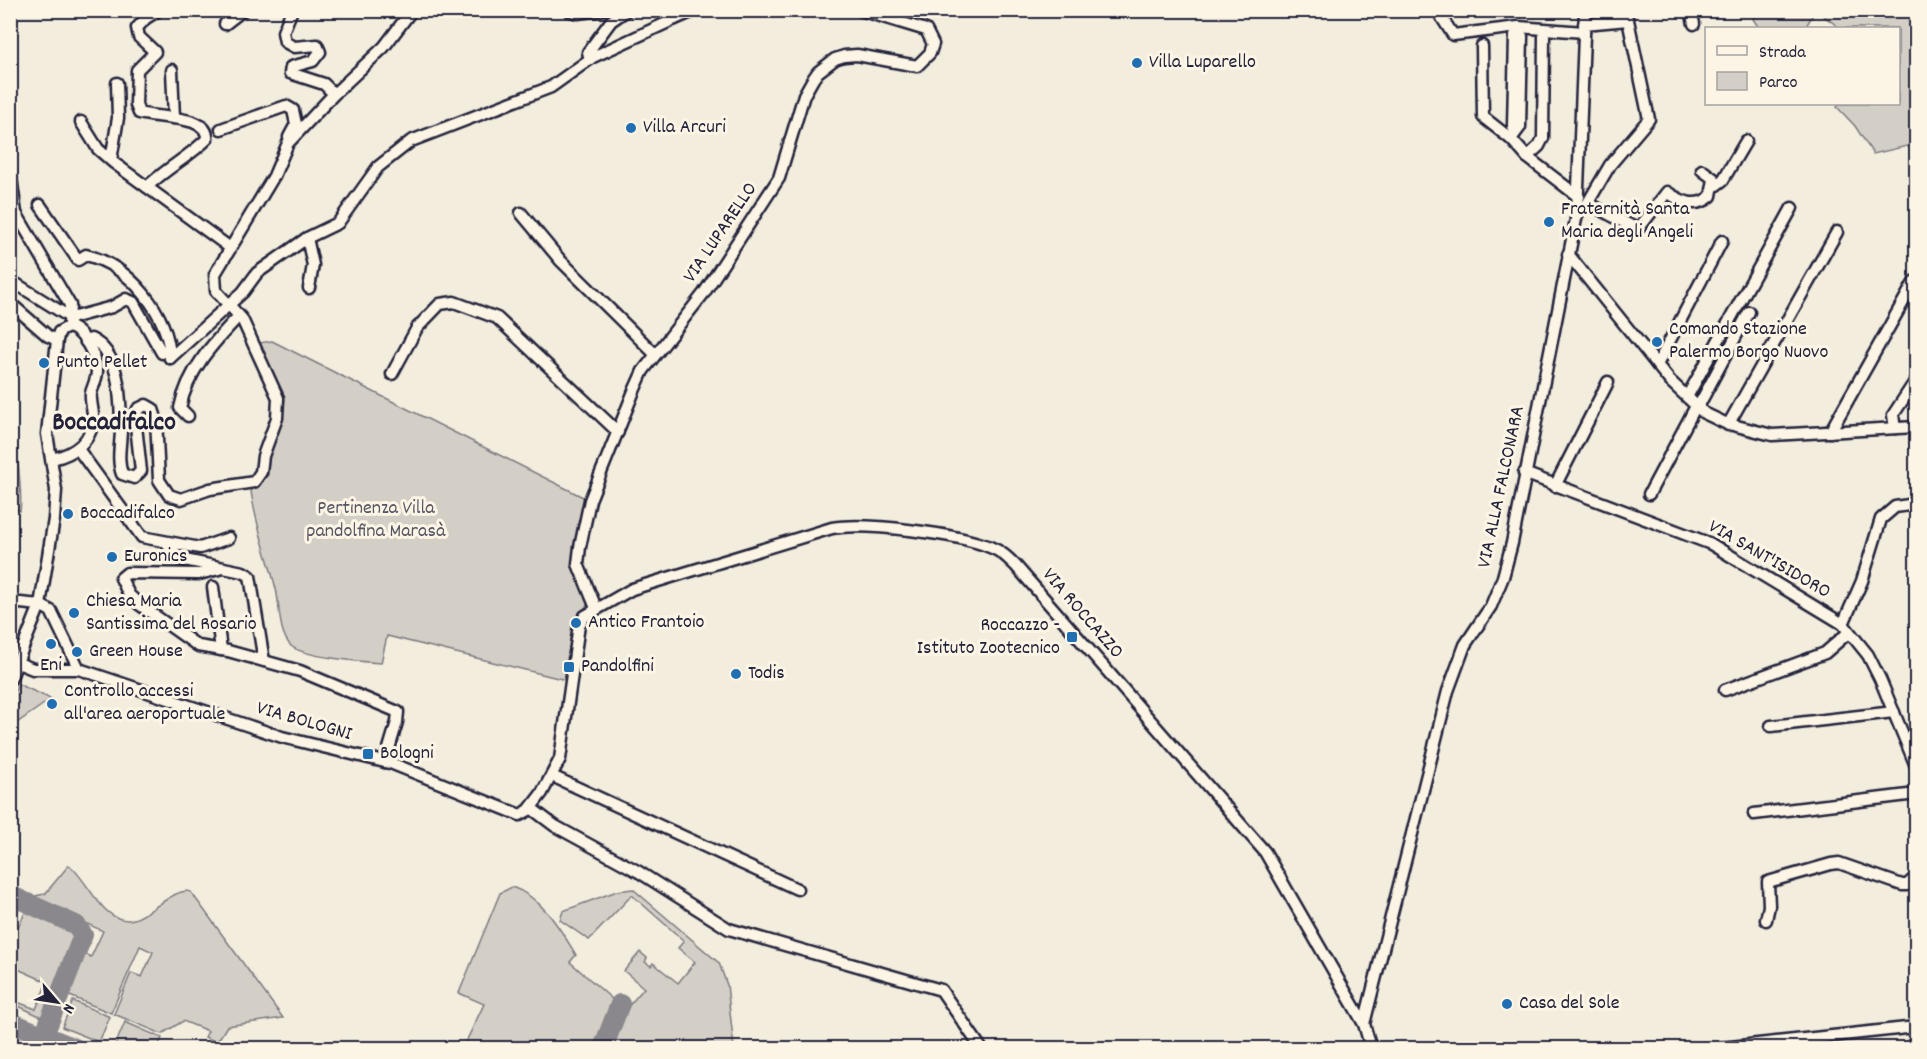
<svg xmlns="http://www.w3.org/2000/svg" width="1927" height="1059" font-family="Dekko,sans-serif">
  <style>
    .green { fill: #d4cfc6; stroke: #7b7880; stroke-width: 1.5 }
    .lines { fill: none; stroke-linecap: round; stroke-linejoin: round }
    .taxiway { stroke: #8a888c; stroke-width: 20 }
    .minor-casing { stroke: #22223b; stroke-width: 15 }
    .minor { stroke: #fcf5e5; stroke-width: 10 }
    .poi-dot { fill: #1f6fb2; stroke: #fcf5e5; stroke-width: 2 }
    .labels { text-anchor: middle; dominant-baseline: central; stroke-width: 6; stroke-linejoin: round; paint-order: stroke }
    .poi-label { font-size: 20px; fill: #22223b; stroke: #fcf5e5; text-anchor: start }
    .street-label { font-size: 20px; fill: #22223b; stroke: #fcf5e5 }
    .park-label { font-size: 20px; fill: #575665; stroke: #fcf5e5 }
    .district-label { font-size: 26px; font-weight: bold; fill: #22223b; stroke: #fcf5e5 }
  </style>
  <rect width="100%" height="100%" fill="#f3edde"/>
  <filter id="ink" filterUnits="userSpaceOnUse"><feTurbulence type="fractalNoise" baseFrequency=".0167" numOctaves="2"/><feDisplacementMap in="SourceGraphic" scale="12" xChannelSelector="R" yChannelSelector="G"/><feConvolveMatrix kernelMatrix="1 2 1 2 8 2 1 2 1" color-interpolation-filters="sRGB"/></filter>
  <g filter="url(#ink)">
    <g class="green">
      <path d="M1758,11V10L1815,11L1805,28H1759L1753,19Z"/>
      <path d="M1817,11H1916V153L1907,146L1873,154L1855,126L1837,107L1839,104H1898V28H1840Z"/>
      <path d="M272,341L587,499L577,545L589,600C586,610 578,614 574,623C568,640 568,662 566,680L387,636L381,663C362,662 304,657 291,646C278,633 280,605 276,589C267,554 256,527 251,491L268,475L269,453L283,415L285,399L259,343Z"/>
      <path d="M10,431C18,442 22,497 20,511L11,507Z"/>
      <path d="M18,684L51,699L11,727V700Z"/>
      <path d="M69,865C89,880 103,927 134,919C150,915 176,886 191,892L283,1018L227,1026L217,1042L205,1037L208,1031L183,1021L162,1034L114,1014L131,973L142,977L153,952L140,946L111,1013L65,994L82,953L91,957L103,931L33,899L35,896L45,894Z"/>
      <path d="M512,887C542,897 561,930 576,955L570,962L612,999V1006L596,1048H463L484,1004L459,993L500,893Z"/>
      <path d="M633,889L719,963L727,985L734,1048H608L621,1015L644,988L624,971L640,952L647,958L645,962L651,966L653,963L678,983L695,962L678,948L684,941L632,895L589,940L560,920L563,911L617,891Z"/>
      <path d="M28,906L73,925L79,933L77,950L48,1020L12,1003V1000L36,1009L47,982L11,966V943Z"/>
      <path d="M73,1001L110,1017L99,1042L62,1027Z"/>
      <path d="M125,1022L162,1038L157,1048H114Z"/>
      <path d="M10,1030L36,1039L50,1048H11Z"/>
    </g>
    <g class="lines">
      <g class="taxiway">
        <path d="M10,895L76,925L83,935L48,1025"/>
        <path d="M10,1022L75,1048"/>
        <path d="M603,1048L620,1004"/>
      </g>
      <g class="minor-casing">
        <g id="minor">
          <path d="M292,10L283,32L285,42L294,47L317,45L320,52L313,61L291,67L290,73L324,84L334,94"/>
          <path d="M568,10L578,13L601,10"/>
          <path d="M1437,10L1453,35L1518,27L1584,32"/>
          <path d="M1691,10L1694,24"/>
          <path d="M675,19L696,10"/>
          <path d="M225,24L243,10"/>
          <path d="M1482,46L1483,117L1511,139L1527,157L1579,197"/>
          <path d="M590,59L588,52L611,21L627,10"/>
          <path d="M172,70L174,118"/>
          <path d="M81,122L98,149L114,163L229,247"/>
          <path d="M221,129L286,106L293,110L296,124L289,137"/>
          <path d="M1511,139L1520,127L1522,36H1515L1513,126L1515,133"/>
          <path d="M1527,157L1539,146L1543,138L1544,36"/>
          <path d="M111,160L118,118L117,83"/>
          <path d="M10,170L16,213L70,305L69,323"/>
          <path d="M1715,186L1723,180L1746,141"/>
          <path d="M147,187C165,169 189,157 207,139C209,114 157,119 139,113L136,105L137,70L155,52L139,37L137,28L146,18L159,10"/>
          <path d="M1588,203L1635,228H1639L1667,192C1682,202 1696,209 1711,196L1714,179L1702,170"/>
          <path d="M40,205L78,260L86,255C130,266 169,314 170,358"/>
          <path d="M521,213L561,261L655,354"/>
          <path d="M1577,214L1586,206L1610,165L1649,119L1628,20L1584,24"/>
          <path d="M307,238L313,265L309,288"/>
          <path d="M1568,254L1670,381L1704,413L1725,423L1772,435L1916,427"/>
          <path d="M10,280L71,318L112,307L126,299L133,302L162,353"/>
          <path d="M10,303L48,336L57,340"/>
          <path d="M86,342L91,339C120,353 120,394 121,423C122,440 116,458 122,474L134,478L141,471L135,417L138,409L146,405L153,409L156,418L159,480L169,495L181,499L210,489L254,482L261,472L263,456L277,418L278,398L242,319L216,291L215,274L274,176L288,143L334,94L384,47L412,10"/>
          <path d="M170,358L243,292L257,273L307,238L338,223L378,167L411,141L551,87L593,57L675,19L677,10"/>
          <path d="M1657,365L1722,241"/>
          <path d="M392,374L417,328L440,304L454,302L497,318L618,432"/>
          <path d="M1687,397L1792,208"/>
          <path d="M1698,407L1749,312"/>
          <path d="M188,416L180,408C187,371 214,342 239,316"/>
          <path d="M1728,425L1837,232"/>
          <path d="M1895,428L1893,415L1916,380"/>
          <path d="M1830,432L1915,281"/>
          <path d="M78,449L142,537L200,548L229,538"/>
          <path d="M52,459C74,454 93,441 93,416C93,409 90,401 91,393C93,386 97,379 97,371C96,356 83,329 68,327"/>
          <path d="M1524,473L1711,544L1843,624L1868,655L1880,679L1916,766"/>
          <path d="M1555,486L1608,382"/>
          <path d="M1649,494L1696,406"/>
          <path d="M165,542L180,559L243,572L250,576L264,661"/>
          <path d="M223,568L199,574L127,573L121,578L129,595L140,605L198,646L228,651L300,671L398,712L397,722L385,762"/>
          <path d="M213,587L221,650"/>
          <path d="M10,602L40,605L51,611L79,669"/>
          <path d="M596,608L578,564L580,547L590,500L634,391L643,371L704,293L779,178L804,95L813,79L818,72L835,59L844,56L857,55L917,66L930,53L933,44L926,30L860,10"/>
          <path d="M1843,624L1862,581L1881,519L1895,507L1916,504"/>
          <path d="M18,663L33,669H79L282,737L393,764L520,815L529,810L542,793L560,759L579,625L585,616L632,589L832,528C866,522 958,534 990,547C1001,551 1008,558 1016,566L1265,852L1364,1024L1371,1048"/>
          <path d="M10,680L40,605L54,519L56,490L47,434L57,340L59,332L68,327"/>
          <path d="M1725,690L1825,653L1849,632"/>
          <path d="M1771,726L1894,712"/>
          <path d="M552,776L797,889"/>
          <path d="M531,808L555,826L639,872L729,929L941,990L981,1048"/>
          <path d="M1754,814L1916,794"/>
          <path d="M1766,920L1769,906L1768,882L1831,864L1839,863L1902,885H1907L1916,877"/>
          <path d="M1364,1024L1448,691L1465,645L1491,606L1503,577L1512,543L1577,214L1585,10"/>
          <path d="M1721,1048L1916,1027"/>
        </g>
      </g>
      <use href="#minor" class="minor"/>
    </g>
  </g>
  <g class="poi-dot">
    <circle cx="1137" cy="63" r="6"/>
    <circle cx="631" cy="128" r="6"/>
    <circle cx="1549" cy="222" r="6"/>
    <circle cx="1657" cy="342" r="6"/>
    <circle cx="44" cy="363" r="6"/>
    <circle cx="68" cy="514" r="6"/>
    <circle cx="112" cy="557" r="6"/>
    <circle cx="74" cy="613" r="6"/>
    <circle cx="576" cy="623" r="6"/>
    <rect x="1066" y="631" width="12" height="12" rx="3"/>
    <circle cx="51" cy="644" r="6"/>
    <circle cx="77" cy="652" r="6"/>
    <rect x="563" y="661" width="12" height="12" rx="3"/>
    <circle cx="736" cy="674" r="6"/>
    <circle cx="52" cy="704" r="6"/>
    <rect x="362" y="748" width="12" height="12" rx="3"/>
    <circle cx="1507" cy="1004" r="6"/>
  </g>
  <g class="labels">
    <g class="poi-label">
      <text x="1149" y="63">Villa Luparello</text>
      <text x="643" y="128">Villa Arcuri</text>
      <text x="1561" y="210">Fraternità Santa<tspan x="1561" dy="23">Maria degli Angeli</tspan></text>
      <text x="1669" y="330">Comando Stazione<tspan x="1669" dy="23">Palermo Borgo Nuovo</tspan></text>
      <text x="56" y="363">Punto Pellet</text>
      <text x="80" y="514">Boccadifalco</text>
      <text x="124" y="557">Euronics</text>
      <text x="86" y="602">Chiesa Maria<tspan x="86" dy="23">Santissima del Rosario</tspan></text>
      <text x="588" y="623">Antico Frantoio</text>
      <text x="1060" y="626" text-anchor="end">Roccazzo -<tspan x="1060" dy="23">Istituto Zootecnico</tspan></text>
      <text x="89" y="652">Green House</text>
      <text x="51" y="666" text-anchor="middle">Eni</text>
      <text x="581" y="667">Pandolfini</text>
      <text x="748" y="674">Todis</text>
      <text x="64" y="692">Controllo accessi<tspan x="64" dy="23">all'area aeroportuale</tspan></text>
      <text x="380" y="754">Bologni</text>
      <text x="1519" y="1004">Casa del Sole</text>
    </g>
    <g class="street-label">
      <text transform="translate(721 233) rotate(-56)">VIA LUPARELLO</text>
      <text transform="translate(1502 487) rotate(-78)">VIA ALLA FALCONARA</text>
      <text transform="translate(1769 560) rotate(30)">VIA SANT'ISIDORO</text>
      <text transform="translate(1082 614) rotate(49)">VIA ROCCAZZO</text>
      <text transform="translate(304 722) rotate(16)">VIA BOLOGNI</text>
    </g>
    <g class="park-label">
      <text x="376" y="509">Pertinenza Villa<tspan x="376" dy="23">pandolfina Marasà</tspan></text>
    </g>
    <g class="district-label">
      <text x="114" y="423">Boccadifalco</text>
    </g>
  </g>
  <rect width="1927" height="1059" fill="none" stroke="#fcf5e5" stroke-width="36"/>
  <rect x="18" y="18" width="1891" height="1023" fill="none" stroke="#22223b" stroke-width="2" filter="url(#ink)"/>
  <rect x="1705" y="27" width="195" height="78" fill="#fcf5e5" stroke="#a5a1a1" stroke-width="1.5"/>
  <rect x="1717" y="46" width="30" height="9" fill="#fcf5e5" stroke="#a5a1a1" stroke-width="1.5"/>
  <text x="1759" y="57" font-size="18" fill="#22223b">Strada</text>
  <rect x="1717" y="72" width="30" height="18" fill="#d4cfc6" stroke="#a5a1a1" stroke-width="1.5"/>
  <text x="1759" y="87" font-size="18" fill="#22223b">Parco</text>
  <g transform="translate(57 1002) rotate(119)" stroke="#fcf5e5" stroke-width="4.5" paint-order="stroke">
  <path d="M0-4.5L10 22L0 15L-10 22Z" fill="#22223b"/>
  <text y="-9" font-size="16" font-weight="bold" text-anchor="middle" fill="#22223b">N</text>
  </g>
</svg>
